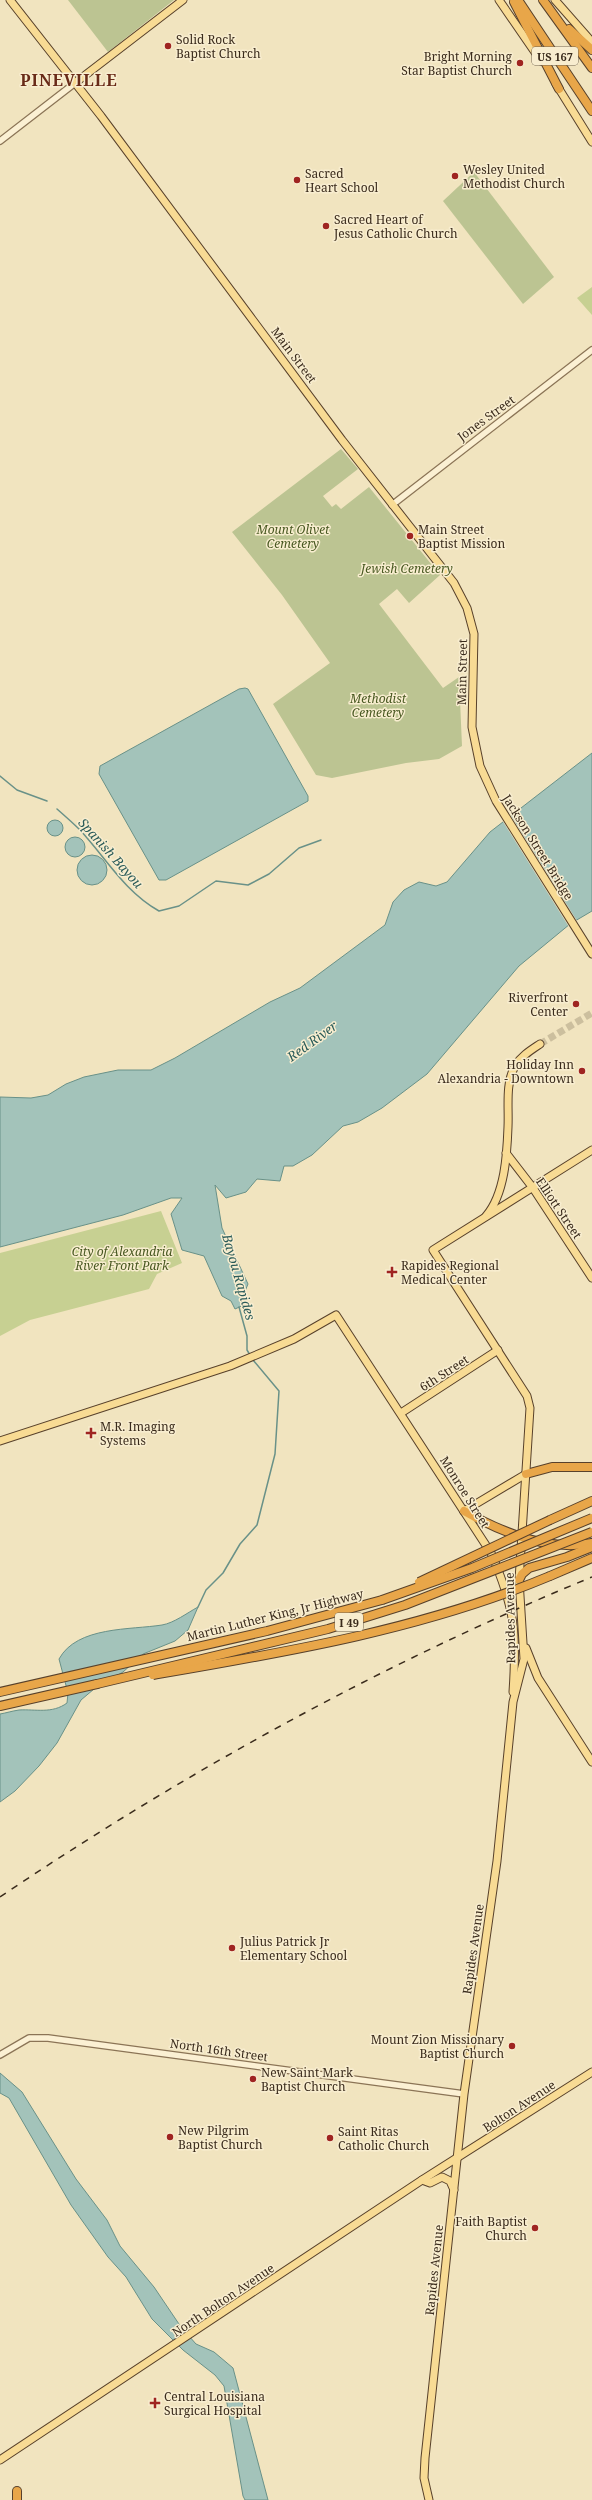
<svg xmlns="http://www.w3.org/2000/svg" width="592" height="2500" font-family="'Noto Serif',serif">
  <style>
    .green { fill: #c7d092 }
    .cemetery { fill: #bcc492 }
    .water { fill: #a3c3ba; stroke: #699188 }
    .pier { fill: #f1e4bf }
    .lines { fill: none; stroke-linecap: round; stroke-linejoin: round }
    .stream { stroke: #699188; stroke-width: 1.5 }
    .major-tunnel { stroke: #ccbf9e; stroke-width: 7; stroke-dasharray: 7 3.5; stroke-linecap: butt }
    .minor-casing { stroke: #8b7456; stroke-width: 8 }
    .major-casing { stroke: #58412b; stroke-width: 9 }
    .highway-casing { stroke: #58412b; stroke-width: 10 }
    .minor { stroke: #fbf0d3; stroke-width: 5.5 }
    .major { stroke: #f8db94; stroke-width: 7 }
    .highway { stroke: #e8a649; stroke-width: 8 }
    .rail { stroke: #3a2b1c; stroke-width: 1.5; stroke-dasharray: 7 7; stroke-linecap: butt }
    .highway-bridge-casing { stroke: #58412b; stroke-width: 10; stroke-linecap: butt }
    .highway-bridge { stroke: #e8a649; stroke-width: 8 }
    .poi-dot { fill: #9f2421; stroke: #f8edcf; stroke-width: 1.5 }
    .labels { text-anchor: middle; dominant-baseline: central; stroke-width: 3; stroke-linejoin: round; paint-order: stroke }
    .shield { fill: #f8edcf; stroke: #736552; stroke-width: 1 }
    .shield-label { font-size: 11px; font-weight: bold; fill: #3a2b1c }
    .poi-label { font-size: 12px; fill: #3a2b1c; stroke: #f8edcf; text-anchor: start }
    .street-label { font-size: 12px; fill: #3a2b1c; stroke: #f8edcf }
    .park-label { font-size: 12px; font-style: italic; fill: #485821; stroke: #f8edcf }
    .water-label { font-size: 13px; font-style: italic; fill: #2a5b59; stroke: #f8edcf }
    .district-label { font-size: 16px; font-weight: bold; letter-spacing: 1px; fill: #692b18; stroke: #f8edcf }
  </style>
  <rect width="100%" height="100%" fill="#f1e4bf"/>
  <g class="green">
    <path d="M592,287V315L577,298Z"/>
    <path d="M161,1211L182,1263L157,1274L149,1289L30,1320L0,1336V1253Z"/>
  </g>
  <g class="cemetery">
    <path d="M68,0H174L108,52Z"/>
    <path d="M474,172L554,277L523,304L443,201Z"/>
    <path d="M341,449L358,469L323,496L332,507L336,504L341,509L369,487L440,575L409,603L397,589L379,604L443,688L459,677L462,746L439,759L406,763L332,778L316,775L273,704L330,663L282,595L232,532Z"/>
  </g>
  <g class="water">
    <path d="M245,688L248,689L308,796V801L166,880H159L99,774L100,766L239,689Z"/>
    <path d="M592,753V911L570,924L519,966L427,1074L382,1108L358,1122L343,1126L312,1155L293,1166H284L280,1181L257,1179L246,1192L226,1198L215,1185L222,1228L248,1284L243,1296L244,1305L235,1309L231,1301L222,1296L204,1256L182,1250L171,1214L182,1198H171L123,1215L0,1247V1097L31,1098L48,1095L66,1084L84,1077L118,1070H151L175,1058L270,1002L300,988L385,925L393,902L404,890L419,882L436,886L447,882L490,832Z"/>
    <circle cx="55" cy="828" r="8"/>
    <circle cx="75" cy="847" r="10"/>
    <circle cx="92" cy="870" r="15"/>
    <path d="M198,1607L188,1630L175,1641L143,1654L123,1672L94,1689L81,1700L57,1743L39,1766L15,1791L0,1802V1714C6,1713 12,1711 19,1710C36,1709 52,1714 67,1703L68,1693L59,1659C77,1626 131,1630 162,1625C174,1623 187,1613 198,1607Z"/>
    <path d="M0,2073L22,2092L76,2179L107,2220L120,2246L154,2287L181,2327L196,2344L214,2352L233,2368L268,2500H245L243,2496L224,2386L215,2375L183,2350L152,2319L126,2277L108,2257L71,2205L9,2098L0,2093Z"/>
  </g>
  <path class="pier" d="M510,814L577,921L569,927L502,820Z"/>
  <g class="lines">
    <g class="stream">
      <path d="M0,776L17,790L47,801"/>
      <path d="M57,809C65,816 73,823 80,830C106,858 124,891 159,911L179,906L216,881L248,885L269,874L299,848L321,840"/>
      <path d="M239,1307L247,1336V1350L250,1355"/>
      <path d="M198,1607L206,1590L223,1573L240,1544L257,1525L275,1454L279,1391L253,1360"/>
    </g>
    <path class="major-tunnel" d="M540,1044L592,1013"/>
    <g class="minor-casing">
      <g id="minor">
        <path d="M0,141L75,83"/>
        <path d="M392,505L592,350"/>
        <path d="M0,2055L29,2038H48L464,2094"/>
      </g>
    </g>
    <g class="major-casing">
      <g id="major">
        <path d="M10,0L101,116L342,440L454,583L467,608L474,634L472,727L480,766L496,801L592,954"/>
        <path d="M499,0L541,61"/>
        <path d="M555,0L592,42"/>
        <path d="M75,83L183,0"/>
        <path d="M556,84L592,142"/>
        <path d="M506,1153L533,1188L592,1278"/>
        <path d="M486,1216C505,1194 507,1154 508,1127C509,1107 505,1084 515,1066C521,1056 531,1050 540,1044"/>
        <path d="M401,1413L498,1350"/>
        <path d="M0,1441L230,1366L294,1339L336,1315L491,1553C515,1608 517,1633 513,1692"/>
        <path d="M464,1511L526,1474"/>
        <path d="M526,1648L538,1678L592,1762"/>
        <path d="M422,2180L430,2183L442,2177L450,2181L454,2190"/>
        <path d="M0,2460L422,2180L592,2072"/>
        <path d="M429,2500L424,2478L425,2458L464,2094L497,1861L513,1702L524,1659L519,1580L530,1408L527,1396L433,1250L592,1150"/>
      </g>
    </g>
    <g class="highway-casing">
      <g id="highway">
        <path d="M518,0L592,111"/>
        <path d="M543,0L592,68"/>
        <path d="M514,2L559,89"/>
        <path d="M569,29L592,50"/>
        <path d="M526,1474L552,1467H592"/>
        <path d="M464,1511C501,1532 549,1552 592,1543"/>
        <path d="M550,1520L592,1501"/>
        <path d="M550,1576L592,1558"/>
        <path d="M519,1580L522,1574L529,1568L567,1557L592,1547"/>
        <path d="M0,1692L267,1631L382,1600"/>
        <path d="M0,1706L97,1684"/>
        <path d="M17,2500V2491"/>
      </g>
    </g>
    <use href="#minor" class="minor"/>
    <use href="#major" class="major"/>
    <use href="#highway" class="highway"/>
    <path class="rail" d="M0,1897C185,1772 385,1662 592,1577"/>
    <g class="highway-bridge-casing">
      <g id="highway-bridge">
        <path d="M419,1582L550,1520"/>
        <path d="M382,1600L472,1568L592,1518"/>
        <path d="M153,1675C287,1652 424,1629 550,1576"/>
        <path d="M97,1684L328,1629L405,1605L592,1532"/>
      </g>
    </g>
    <use href="#highway-bridge" class="highway-bridge"/>
  </g>
  <g class="poi-dot">
    <circle cx="168" cy="46" r="4"/>
    <circle cx="520" cy="63" r="4"/>
    <circle cx="455" cy="176" r="4"/>
    <circle cx="297" cy="180" r="4"/>
    <circle cx="326" cy="226" r="4"/>
    <circle cx="410" cy="536" r="4"/>
    <circle cx="576" cy="1004" r="4"/>
    <circle cx="582" cy="1071" r="4"/>
    <path d="M390 1266h4v4h4v4h-4v4h-4v-4h-4v-4h4z"/>
    <path d="M89 1427h4v4h4v4h-4v4h-4v-4h-4v-4h4z"/>
    <circle cx="232" cy="1948" r="4"/>
    <circle cx="512" cy="2046" r="4"/>
    <circle cx="253" cy="2079" r="4"/>
    <circle cx="170" cy="2137" r="4"/>
    <circle cx="330" cy="2138" r="4"/>
    <circle cx="535" cy="2228" r="4"/>
    <path d="M153 2397h4v4h4v4h-4v4h-4v-4h-4v-4h4z"/>
  </g>
  <g class="labels">
    <g class="shield">
      <rect x="532" y="47" width="46" height="18" rx="3"/>
      <rect x="335" y="1613" width="28" height="18" rx="3"/>
    </g>
    <g class="shield-label">
      <text x="555" y="56">US 167</text>
      <text x="349" y="1622">I 49</text>
    </g>
    <g class="poi-label">
      <text x="176" y="39">Solid Rock<tspan x="176" dy="14">Baptist Church</tspan></text>
      <text x="512" y="56" text-anchor="end">Bright Morning<tspan x="512" dy="14">Star Baptist Church</tspan></text>
      <text x="463" y="169">Wesley United<tspan x="463" dy="14">Methodist Church</tspan></text>
      <text x="305" y="173">Sacred<tspan x="305" dy="14">Heart School</tspan></text>
      <text x="334" y="219">Sacred Heart of<tspan x="334" dy="14">Jesus Catholic Church</tspan></text>
      <text x="418" y="529">Main Street<tspan x="418" dy="14">Baptist Mission</tspan></text>
      <text x="568" y="997" text-anchor="end">Riverfront<tspan x="568" dy="14">Center</tspan></text>
      <text x="574" y="1064" text-anchor="end">Holiday Inn<tspan x="574" dy="14">Alexandria - Downtown</tspan></text>
      <text x="401" y="1265">Rapides Regional<tspan x="401" dy="14">Medical Center</tspan></text>
      <text x="100" y="1426">M.R. Imaging<tspan x="100" dy="14">Systems</tspan></text>
      <text x="240" y="1941">Julius Patrick Jr<tspan x="240" dy="14">Elementary School</tspan></text>
      <text x="504" y="2039" text-anchor="end">Mount Zion Missionary<tspan x="504" dy="14">Baptist Church</tspan></text>
      <text x="261" y="2072">New Saint Mark<tspan x="261" dy="14">Baptist Church</tspan></text>
      <text x="178" y="2130">New Pilgrim<tspan x="178" dy="14">Baptist Church</tspan></text>
      <text x="338" y="2131">Saint Ritas<tspan x="338" dy="14">Catholic Church</tspan></text>
      <text x="527" y="2221" text-anchor="end">Faith Baptist<tspan x="527" dy="14">Church</tspan></text>
      <text x="164" y="2396">Central Louisiana<tspan x="164" dy="14">Surgical Hospital</tspan></text>
    </g>
    <g class="street-label">
      <text transform="translate(294 355) rotate(53)">Main Street</text>
      <text transform="translate(486 418) rotate(-36)">Jones Street</text>
      <text transform="translate(462 672) rotate(-89)">Main Street</text>
      <text transform="translate(538 847) rotate(58)">Jackson Street Bridge</text>
      <text transform="translate(559 1208) rotate(56)">Elliott Street</text>
      <text transform="translate(444 1373) rotate(-33)">6th Street</text>
      <text transform="translate(465 1492) rotate(58)">Monroe Street</text>
      <text transform="translate(275 1615) rotate(-14)">Martin Luther King, Jr Highway</text>
      <text transform="translate(510 1618) rotate(-91)">Rapides Avenue</text>
      <text transform="translate(473 1949) rotate(-82)">Rapides Avenue</text>
      <text transform="translate(219 2050) rotate(8)">North 16th Street</text>
      <text transform="translate(519 2106) rotate(-33)">Bolton Avenue</text>
      <text transform="translate(434 2270) rotate(-84)">Rapides Avenue</text>
      <text transform="translate(223 2300) rotate(-34)">North Bolton Avenue</text>
    </g>
    <g class="park-label">
      <text x="293" y="529">Mount Olivet<tspan x="293" dy="14">Cemetery</tspan></text>
      <text x="407" y="568">Jewish Cemetery</text>
      <text x="378" y="698">Methodist<tspan x="378" dy="14">Cemetery</tspan></text>
      <text x="122" y="1251">City of Alexandria<tspan x="122" dy="14">River Front Park</tspan></text>
    </g>
    <g class="water-label">
      <text transform="translate(111 853) rotate(48)">Spanish Bayou</text>
      <text transform="translate(312 1041) rotate(-36)">Red River</text>
      <text transform="translate(239 1277) rotate(74)">Bayou Rapides</text>
    </g>
    <g class="district-label">
      <text x="69" y="80">PINEVILLE</text>
    </g>
  </g>
</svg>
